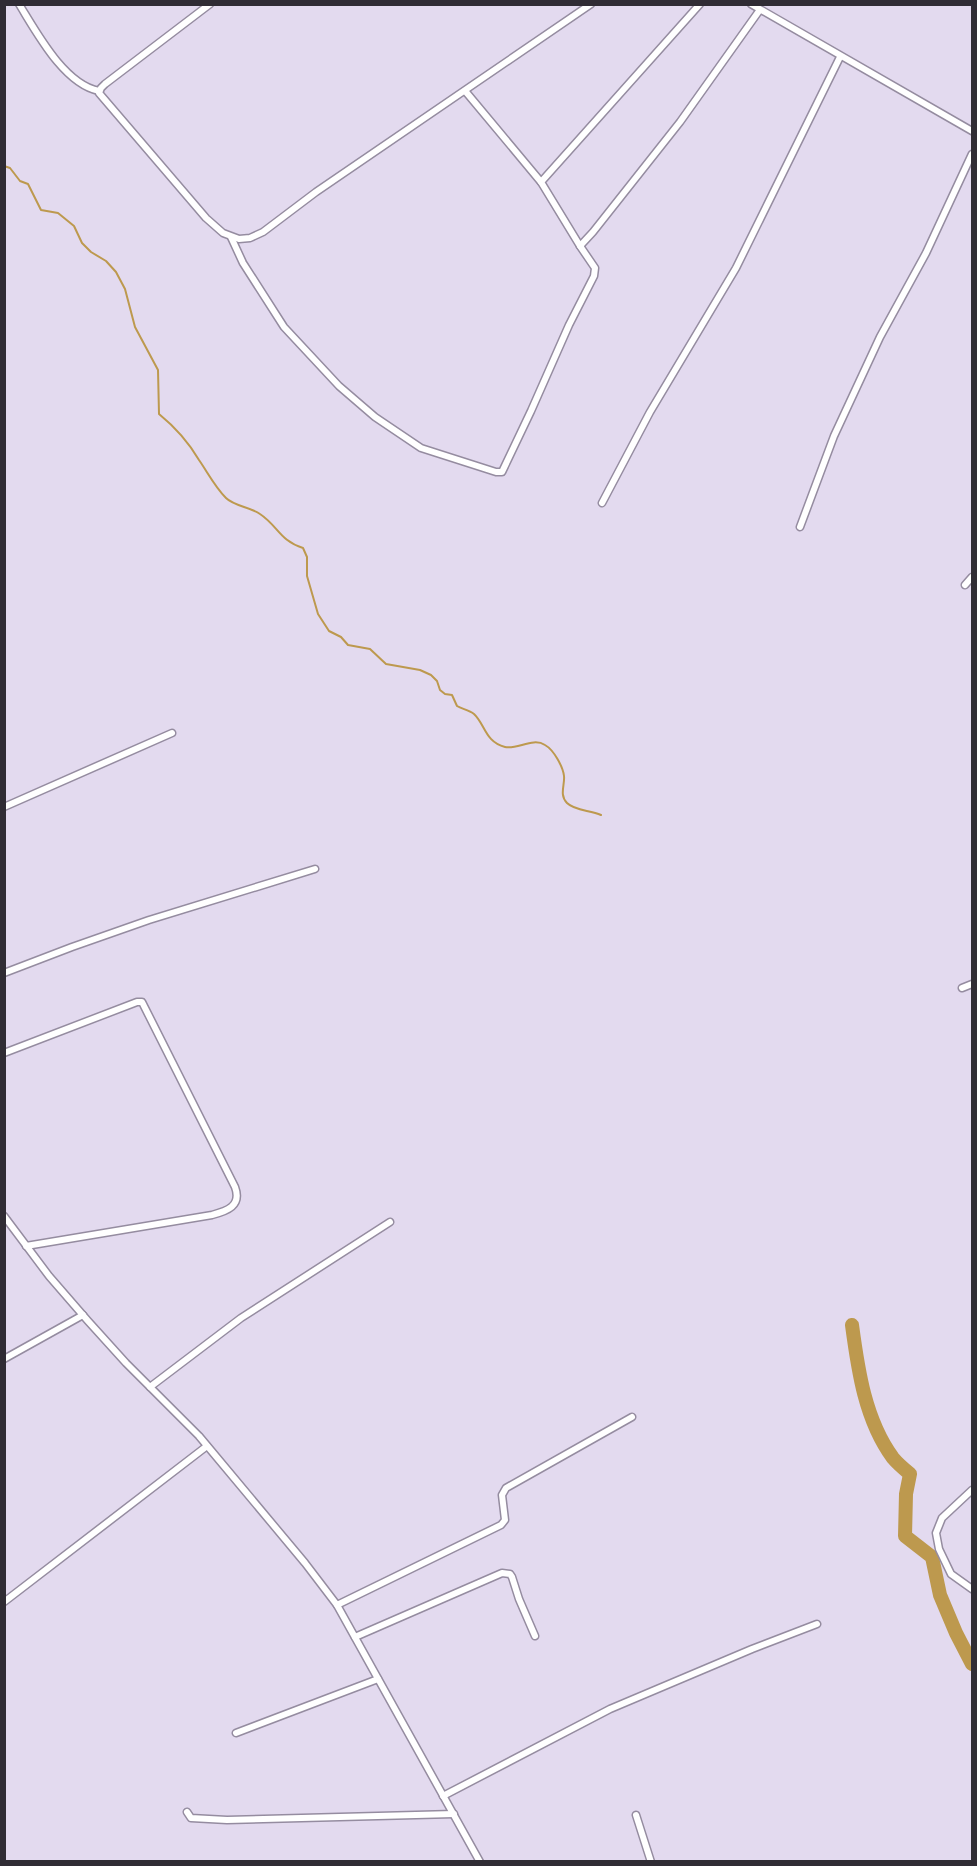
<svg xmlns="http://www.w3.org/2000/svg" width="977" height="1866" font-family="Bitter,serif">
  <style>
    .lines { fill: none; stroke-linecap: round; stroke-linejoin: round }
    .stream { stroke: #bd994e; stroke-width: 2 }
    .river { stroke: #bd994e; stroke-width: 14 }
    .minor-casing { stroke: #958ca0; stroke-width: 9 }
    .minor { stroke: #fff; stroke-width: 6 }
  </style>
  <rect width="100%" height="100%" fill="#e3daef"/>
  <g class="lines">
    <path class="stream" d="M4,166L10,168L20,181L28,184L41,210L58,213L74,226L82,243L91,252L106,261L116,272L125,289L135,327L158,370L159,414C175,427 189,443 199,460C208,473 215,487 226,498C234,506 250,507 260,514C278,526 280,541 303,548L307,557V576L318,614L329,631L341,637L348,645L370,649L386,664L420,670L431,675L437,681L440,690L445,694L452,695L457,706C462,709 469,710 474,714C485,724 485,742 505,747C517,750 533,737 545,745C554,750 563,767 564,776C565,785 559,795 567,803C575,811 590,810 601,815"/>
    <path class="river" d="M852,1325C858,1370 865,1420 893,1458C898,1464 904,1469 910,1474L906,1494L905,1536L932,1557L940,1595L956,1633L972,1664"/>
    <g class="minor-casing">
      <g id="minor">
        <path d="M19,4C37,33 64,84 99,91"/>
        <path d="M210,4L105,84L101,88L99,93L206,218L223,233L239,239L250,238L263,232L316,192L591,4"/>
        <path d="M751,4L972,131"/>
        <path d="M466,92L541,182"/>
        <path d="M231,237L243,263L284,327L339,386L375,417L421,448L496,472H502L531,411L569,325L594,276L595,268L580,246L593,232L680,122L759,11"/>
        <path d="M580,246L541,182L700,4"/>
        <path d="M602,503L650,412L736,268L840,57"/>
        <path d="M800,527L834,436L880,337L926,253L972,154"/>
        <path d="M965,585L972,577"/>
        <path d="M4,807L172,733"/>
        <path d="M4,973L72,947L149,920L315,869"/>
        <path d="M962,988L972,984"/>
        <path d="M4,1053L137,1002H142L235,1187C242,1206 227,1211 212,1215L26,1246"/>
        <path d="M4,1216L49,1276L88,1321L126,1363L199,1436L305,1563L337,1605L480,1862"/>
        <path d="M4,1359L83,1315"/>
        <path d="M150,1387L241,1318L390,1222"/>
        <path d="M972,1490L942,1518L936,1533L939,1549L951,1574L972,1589"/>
        <path d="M4,1602L207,1446"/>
        <path d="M337,1605L501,1525L505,1520L502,1495L506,1488L632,1417"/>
        <path d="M355,1637L502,1573L510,1574L512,1577L519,1599L535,1636"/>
        <path d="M236,1733L378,1679"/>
        <path d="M443,1796L610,1709L752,1649L817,1624"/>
        <path d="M187,1812L191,1818L227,1820L454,1814"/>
        <path d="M636,1815L651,1862"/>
      </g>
    </g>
    <use href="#minor" class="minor"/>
  </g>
  <rect width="977" height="1866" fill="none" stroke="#302c34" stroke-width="12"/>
</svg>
